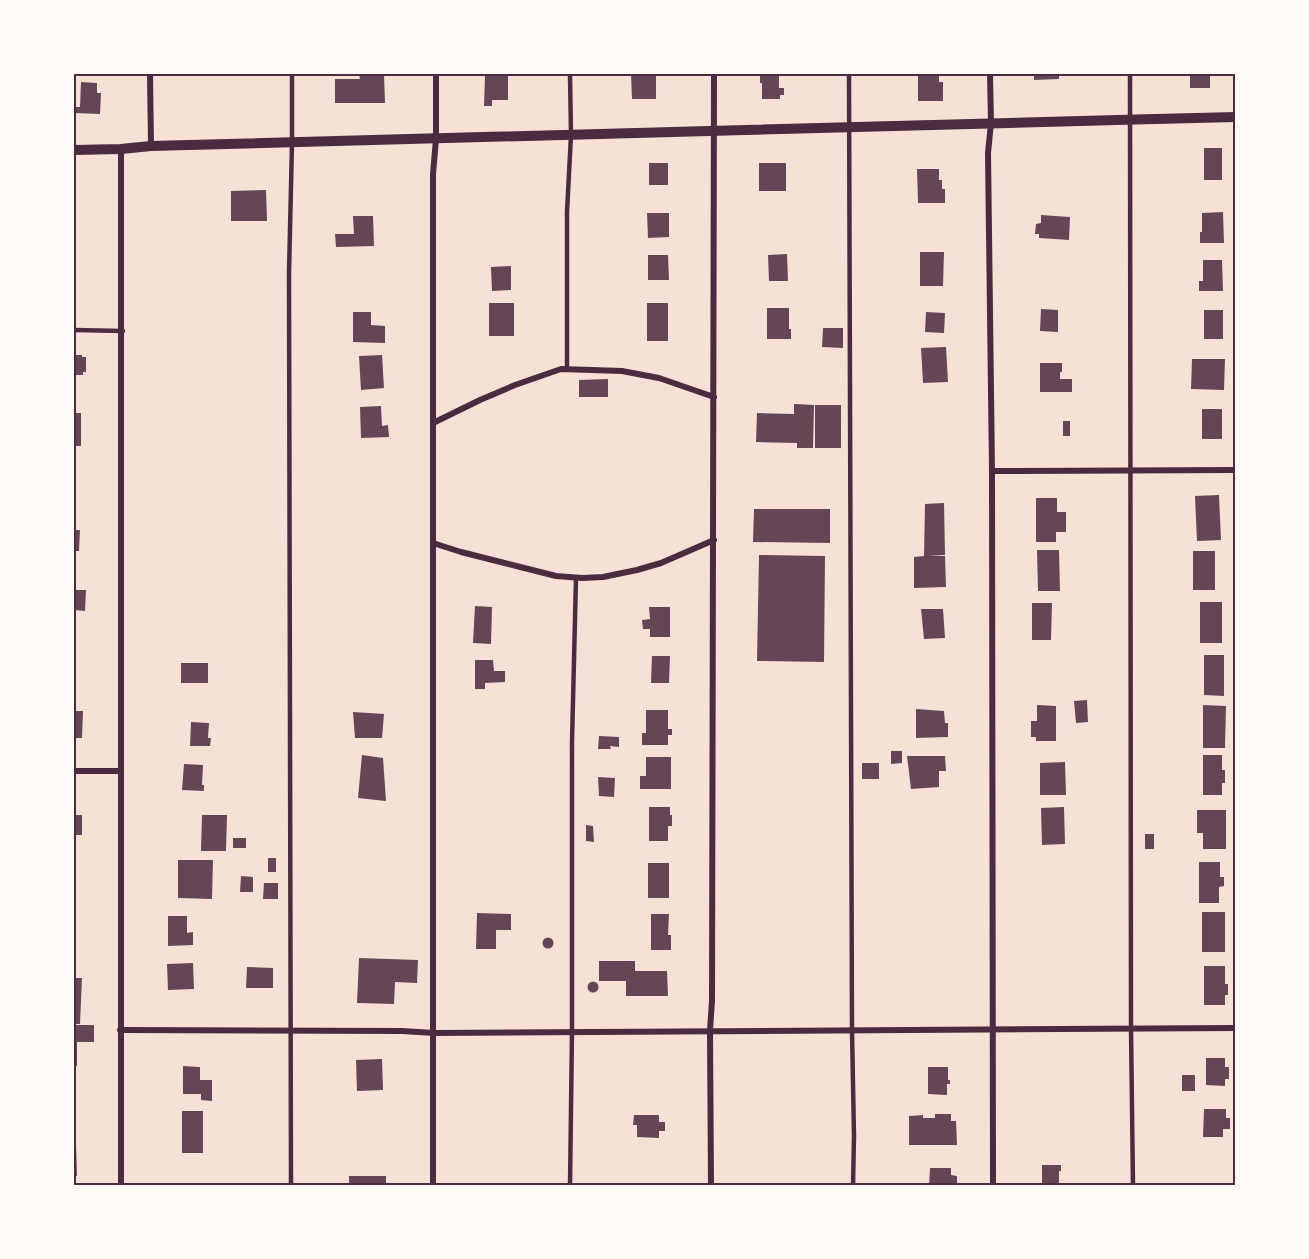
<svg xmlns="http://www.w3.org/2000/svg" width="1309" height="1259" font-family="Karla,sans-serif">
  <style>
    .building { fill: #644757 }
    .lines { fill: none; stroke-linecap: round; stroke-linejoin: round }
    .service { stroke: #4a2c40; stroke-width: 4.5 }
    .minor { stroke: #4a2c40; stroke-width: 6 }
    .tertiary { stroke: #4a2c40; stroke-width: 10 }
    .neatline { fill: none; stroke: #4a2c40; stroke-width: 2 }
  </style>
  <rect width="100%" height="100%" fill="#f7e1d7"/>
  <g class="building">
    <path d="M359,74H384L385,103H335V79H360Z"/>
    <path d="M631,74H656V99H632Z"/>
    <path d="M760,74H779V88H784V95H780V99H762V83H760Z"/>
    <path d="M918,74H939V82H943V101H918Z"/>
    <path d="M1034,74H1059V79L1034,80Z"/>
    <rect x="1190" y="74" width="20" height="14"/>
    <path d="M485,75H508V100H492V106H484Z"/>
    <path d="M81,82L97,83V93H101L100,114L74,113V107H80Z"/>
    <rect x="1204" y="148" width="18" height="32"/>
    <rect x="649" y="163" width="19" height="22"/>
    <rect x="759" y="163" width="27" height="28"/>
    <path d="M917,169H939V180H942V189H945V203H918Z"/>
    <path d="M266,190L267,221H231V191Z"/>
    <path d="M1223,212L1224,243H1200V232H1202V213Z"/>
    <path d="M647,213H669V237L648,238Z"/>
    <path d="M1041,215L1070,217L1069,240L1039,238V234H1035L1036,224L1041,223Z"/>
    <path d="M353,216H373L374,246L336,247L335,234H354Z"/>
    <path d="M920,252H944L943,286H920Z"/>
    <path d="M787,254L788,281H769L768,255Z"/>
    <path d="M648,255H668L669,280H648Z"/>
    <path d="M1203,260H1222L1223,291H1199V281H1203Z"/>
    <path d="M511,266V290L492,291L491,267Z"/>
    <rect x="489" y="303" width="25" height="33"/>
    <rect x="647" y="303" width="21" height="38"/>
    <path d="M767,308H789V329H791V339H767Z"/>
    <path d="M1041,309L1058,310V332L1040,331Z"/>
    <rect x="1204" y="310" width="19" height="29"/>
    <path d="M353,312H371V325L385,326V343L353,342Z"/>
    <path d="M926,312L945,313L944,333L925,332Z"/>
    <path d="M823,328H843V348L822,347Z"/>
    <path d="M946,347L948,382L923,383L921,348Z"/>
    <path d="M74,355H82V357H86V372H83V375H74Z"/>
    <path d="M382,355L384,388L361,390L359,356Z"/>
    <path d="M1192,359H1225L1224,390L1191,389Z"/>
    <path d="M1040,363H1062V372H1060V379H1072V392H1040Z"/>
    <path d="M608,379V397H579V380Z"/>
    <path d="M794,404L814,405L813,448H797V443L756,442L757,413L794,414Z"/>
    <rect x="815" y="405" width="26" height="43"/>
    <path d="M381,406L382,426L388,425L389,437L361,438L360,407Z"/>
    <rect x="1202" y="409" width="20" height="30"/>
    <rect x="74" y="413" width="7" height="33"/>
    <rect x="1063" y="421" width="7" height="15"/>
    <path d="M1219,495L1221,540L1197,541L1195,496Z"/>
    <path d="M1036,498H1057V512H1066V532H1056V542H1036Z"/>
    <path d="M944,503L945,555L928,556H945L946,587L914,588V557L924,556L925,504Z"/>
    <path d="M754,509H830V543L753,542Z"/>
    <path d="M74,530H80L79,551H74Z"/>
    <path d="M1037,550H1059L1060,591H1038Z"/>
    <rect x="1193" y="551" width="22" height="39"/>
    <path d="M759,555L825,556L824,662L757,661Z"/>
    <path d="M74,590H86L85,611L74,610Z"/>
    <rect x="1200" y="602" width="22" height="41"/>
    <path d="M1032,603H1052L1051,640H1032Z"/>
    <path d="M475,606L492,607L491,644L473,643Z"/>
    <path d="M649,607H670V637H650V629H643L642,620L650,619Z"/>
    <path d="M921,609H943L945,638L924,639Z"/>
    <path d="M1204,655H1224V696L1204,695Z"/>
    <path d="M652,656H670L669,683H651Z"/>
    <path d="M475,660H493L494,671H505V682L485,683V689H475Z"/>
    <rect x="181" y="663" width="27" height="20"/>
    <path d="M1087,700L1088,722L1076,723L1074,701Z"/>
    <path d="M1037,705L1056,706V741H1036V737H1031V721H1037Z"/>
    <path d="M1203,705L1226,706L1225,748H1203Z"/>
    <path d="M916,709L944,711L945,723H948V737L916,738Z"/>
    <path d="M646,710H668V729H672V735H668V745H642V733H646Z"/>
    <path d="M74,711H83L82,738H74Z"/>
    <path d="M353,712L384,714L382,738H355Z"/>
    <path d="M191,722L209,723L208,738H211L210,746H190Z"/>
    <path d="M599,736L619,737V747L610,746L611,749H598Z"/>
    <path d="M891,751H902V763L891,764Z"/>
    <path d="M362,755L383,758L386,801L358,798Z"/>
    <path d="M1203,755H1222V770H1225V783H1222V795H1203Z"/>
    <path d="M907,756H945L946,771H939V787L911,789Z"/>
    <path d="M646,757H671V789H640V776H646Z"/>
    <path d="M1065,762L1066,795H1040V763Z"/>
    <rect x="862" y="763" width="17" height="16"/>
    <path d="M184,764L203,765L202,785H204V791L182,790Z"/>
    <path d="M598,777L615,778L614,797L599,796Z"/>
    <path d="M649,807H670V815H672V826H668V841H649Z"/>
    <path d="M1064,807L1065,844L1042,845L1041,808Z"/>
    <path d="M1197,810H1226V849H1203V833H1197Z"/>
    <rect x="74" y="815" width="8" height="20"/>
    <path d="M202,815H227L226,851H201Z"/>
    <path d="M586,825L593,826L594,842L586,841Z"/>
    <rect x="1145" y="834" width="9" height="15"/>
    <rect x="233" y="838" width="13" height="10"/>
    <rect x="268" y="858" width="8" height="14"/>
    <path d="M178,860H213L212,899L178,898Z"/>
    <path d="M1199,862H1220V877H1224V886L1219,887V903H1199Z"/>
    <rect x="648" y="863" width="21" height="35"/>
    <path d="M74,872H75L76,906H74Z"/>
    <path d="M241,876L253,877V892H240Z"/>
    <path d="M264,883H278V899H263Z"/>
    <rect x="1202" y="912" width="23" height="40"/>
    <path d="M477,913L511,914V930H496V949H476Z"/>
    <path d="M651,914H669L668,935H671V950H651Z"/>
    <path d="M168,916H187V933L193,932V945L168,946Z"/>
    <circle cx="548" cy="943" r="5.5"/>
    <path d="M359,958L418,960L417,983L395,982L394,1004L357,1003Z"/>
    <path d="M599,961H635V971H667L668,996H626V981H599Z"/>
    <path d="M193,963L194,989L168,990L167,964Z"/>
    <path d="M1204,966H1225V984H1228V995H1225V1005H1204Z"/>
    <path d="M247,967L273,968V988H246Z"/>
    <path d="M74,978H82L80,1024H74Z"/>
    <circle cx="593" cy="987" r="5.5"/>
    <path d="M74,1025H94V1042H77V1066H74Z"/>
    <path d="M1206,1058H1225V1067H1229V1079H1225V1086L1206,1085Z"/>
    <path d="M382,1059L383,1090L357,1091L356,1060Z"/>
    <path d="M183,1066L200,1067V1080H212V1101L201,1100V1094H183Z"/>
    <path d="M928,1067H948V1080H950V1084H947V1095L928,1094Z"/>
    <rect x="1182" y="1075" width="13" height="16"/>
    <path d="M1204,1109H1226V1118H1230V1129H1223V1137H1203Z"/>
    <rect x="182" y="1111" width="21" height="42"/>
    <path d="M935,1114H951V1121H956L957,1145H909V1116L923,1115V1118H935Z"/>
    <path d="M634,1115H659V1122H665V1131H659V1138L637,1137V1125H633Z"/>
    <path d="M74,1144H76L77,1176H74Z"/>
    <path d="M1042,1165H1061V1171H1059V1183H1062V1186H1042Z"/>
    <path d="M930,1168H951V1175L957,1176V1186H929Z"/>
    <rect x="349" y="1176" width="37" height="10"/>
  </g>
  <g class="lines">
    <g class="service">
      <path d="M849,74L852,1030L854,1136L853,1186"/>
      <path d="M1130,74L1131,1029L1133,1186"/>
      <path d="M74,330L123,331"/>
      <path d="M567,369V212L571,135L570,74"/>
      <path d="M291,1186L289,273L292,143V74"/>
      <path d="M570,1186L572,1031V742L576,578"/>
    </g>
    <g class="minor">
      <path d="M150,74L151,146"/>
      <path d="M990,74L991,123L988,153L992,471L993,1186"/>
      <path d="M121,149C124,494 119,840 121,1186"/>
      <path d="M433,423L480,400L515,385L561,369L622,371L643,375L659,378L714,397"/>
      <path d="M992,471L1236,470"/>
      <path d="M433,543L461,552L556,576L582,578L603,577L637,570L661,563L714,540"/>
      <path d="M74,771H120"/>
      <path d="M120,1030L402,1031L434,1033L1236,1028"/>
      <path d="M433,1186C435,848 433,511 433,174L436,139V74"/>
      <path d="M711,1186L710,1030L712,1001L714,74"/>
    </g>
    <path class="tertiary" d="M74,150L121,149L151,146C512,139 874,126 1236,117"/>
  </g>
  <rect width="1309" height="1259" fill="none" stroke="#fffaf5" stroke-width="150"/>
  <rect x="75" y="75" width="1159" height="1109" class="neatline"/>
</svg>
